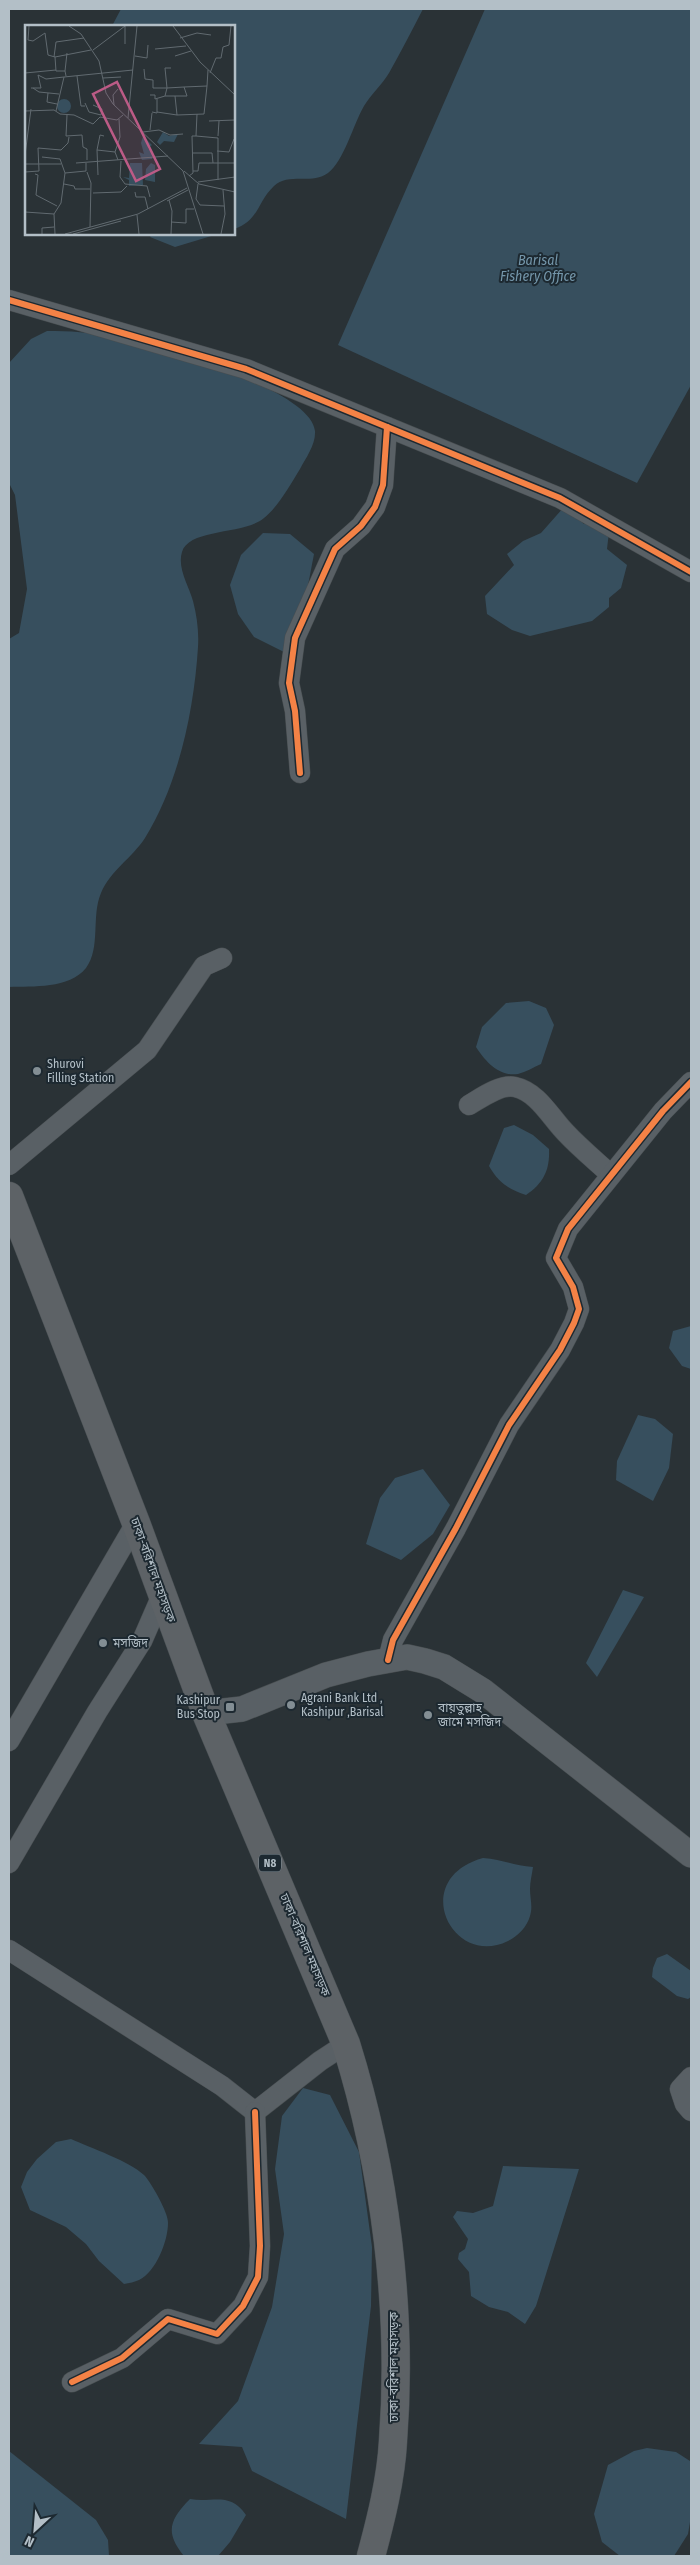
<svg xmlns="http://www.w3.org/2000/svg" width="700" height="2565" font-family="'Fira Sans Condensed','Noto Sans Bengali',sans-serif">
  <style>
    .water { fill: #374f5e }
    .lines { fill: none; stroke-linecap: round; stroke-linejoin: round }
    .minor-casing { stroke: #484e51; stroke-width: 21 }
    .tertiary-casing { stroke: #484e51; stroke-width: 26 }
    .trunk-casing { stroke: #474e52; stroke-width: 29 }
    .minor { stroke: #596065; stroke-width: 20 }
    .tertiary { stroke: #596065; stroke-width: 25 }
    .trunk { stroke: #5d6266; stroke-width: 28 }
    .cycleway-casing { stroke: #1d2931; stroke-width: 9 }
    .cycleway { stroke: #f48246; stroke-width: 6 }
    .poi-dot { fill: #838e94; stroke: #1d2931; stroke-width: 2 }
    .labels { text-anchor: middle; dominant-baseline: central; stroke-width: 4; stroke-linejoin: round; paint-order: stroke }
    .shield { fill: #1d2931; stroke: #86929a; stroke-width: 1 }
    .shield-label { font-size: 11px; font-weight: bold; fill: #b3bfc7 }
    .poi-label { font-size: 12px; fill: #b3bfc7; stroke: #1d2931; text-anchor: start }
    .street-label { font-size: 12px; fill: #b3bfc7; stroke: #1d2931 }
    .water-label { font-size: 14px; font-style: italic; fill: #7496aa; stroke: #1d2931 }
    .inset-road { fill: none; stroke: #616a70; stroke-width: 1 }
    .view { fill: #bc5b86; fill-opacity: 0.15; stroke: #bc5b86; stroke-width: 2.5 }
    .inset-edge { fill: none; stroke: #b3bfc7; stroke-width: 2.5 }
  </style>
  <rect width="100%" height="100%" fill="#2a3236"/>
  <g class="water">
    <path d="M121,9H423C412,30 401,52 389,73C382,85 371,94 364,106C353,125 344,161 328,173C312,185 288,172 274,186C257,202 259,221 234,229V26H112Z"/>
    <path d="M485,9H691V385L637,483L338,345Z"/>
    <path d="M152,234H218L175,247L150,237Z"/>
    <path d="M47,331C69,331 91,332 113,337C152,345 311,388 315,431C316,444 306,458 300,469C290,485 279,506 264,518C244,535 189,528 182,552C177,568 189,586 193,601C197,616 199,632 198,647C194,710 179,783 145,838C132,858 110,871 101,893C91,916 101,948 86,968C69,989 33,986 9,987V639L19,633L27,589L15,495L9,483V363L31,339Z"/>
    <path d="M564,507L584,524L594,522L609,532L607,549L627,565L621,588L609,598V607L592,621L530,636L512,630L487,614L485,596L514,565L507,554L523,541L541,533Z"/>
    <path d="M263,533L290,534L314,554L305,601L284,652L254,637L238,614L230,585L241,555Z"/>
    <path d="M529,1001L546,1008L554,1025L541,1064C534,1067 526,1072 518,1074C499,1077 485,1061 476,1047L482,1027L506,1003Z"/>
    <path d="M514,1125L533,1135L549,1149C550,1169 544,1183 526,1195C508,1189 499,1183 489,1166L504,1128Z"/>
    <path d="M691,1326V1369L682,1366L669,1348L673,1331Z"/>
    <path d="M638,1415L655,1419L673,1434L669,1468L653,1501L616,1480L617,1461Z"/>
    <path d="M423,1469L450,1505L433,1534L401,1560L366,1544L380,1498L395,1478Z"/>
    <path d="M623,1590L644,1597L597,1677L586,1663Z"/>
    <path d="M483,1858C502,1859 514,1866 533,1867C532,1874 530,1882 530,1889C530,1899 533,1906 530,1916C527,1927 518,1936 508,1941C452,1969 408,1879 483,1858Z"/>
    <path d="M667,1954L691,1971V1997L688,1999L677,1996L652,1977L653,1968L657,1958Z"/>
    <path d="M303,2088L330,2095L359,2152L372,2247L371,2306L346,2519L252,2471L242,2447L199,2444L238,2401L272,2307L284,2234L275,2169L282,2116Z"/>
    <path d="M71,2139C91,2148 129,2161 144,2175C151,2182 169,2214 168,2223C168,2241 156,2272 139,2280C135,2282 129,2283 124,2284L99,2261L86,2244L66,2227L30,2210L21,2187L27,2172L37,2159L56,2142Z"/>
    <path d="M503,2166L579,2169L536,2306L525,2324L508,2312L489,2307L471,2296L469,2272L458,2259L459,2253L465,2249L468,2239L453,2217L457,2211L473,2213L493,2206Z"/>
    <path d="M647,2448L676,2452L690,2461L691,2516L688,2534L674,2556H620L602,2542L594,2514L608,2465L634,2451Z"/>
    <path d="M9,2451L96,2520L108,2540L109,2556H9Z"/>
    <path d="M190,2499C213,2503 230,2491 246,2515L230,2542L218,2556H184C165,2533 169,2520 190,2499Z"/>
  </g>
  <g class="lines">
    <g class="minor-casing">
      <g id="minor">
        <path d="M9,300L246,369L560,498L691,572"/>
        <path d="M300,773L295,711L289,683L295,638L335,549L361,526L375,507L383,485L387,427"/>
        <path d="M469,1105C481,1098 500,1084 515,1087C538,1092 551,1118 566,1133C580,1148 596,1161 611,1175"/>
        <path d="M9,1165L147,1050L204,966L222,958"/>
        <path d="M388,1660L393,1640L456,1528L509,1425L560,1350L574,1323L579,1309L573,1287L556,1258L568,1229L663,1111L691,1082"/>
        <path d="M9,1741L136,1523"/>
        <path d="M9,1863L97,1712L142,1641L162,1595"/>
        <path d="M9,1950L222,2086L255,2112"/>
        <path d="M691,2077L680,2089L685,2104L691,2111"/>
        <path d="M255,2112L320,2061L346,2044"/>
        <path d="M72,2382L122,2358L168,2319L217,2334L243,2306L258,2277L260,2246L255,2112"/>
      </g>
    </g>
    <g class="tertiary-casing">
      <path id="tertiary" d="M206,1713L242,1709L326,1675L368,1664L407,1657L425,1661L444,1667L483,1691L691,1855"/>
    </g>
    <g class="trunk-casing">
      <path id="trunk" d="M9,1196L136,1523L206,1713L346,2044C385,2169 403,2310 393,2441C391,2479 381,2519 371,2556"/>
    </g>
    <use href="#minor" class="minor"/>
    <use href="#tertiary" class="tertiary"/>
    <use href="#trunk" class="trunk"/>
    <g class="cycleway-casing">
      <g id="cycleway">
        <path d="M9,300L246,369L560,498L691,572"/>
        <path d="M300,773L295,711L289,683L295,638L335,549L361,526L375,507L383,485L387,427"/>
        <path d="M388,1660L393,1640L456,1528L509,1425L560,1350L574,1323L579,1309L573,1287L556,1258L568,1229L663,1111L691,1082"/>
        <path d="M72,2382L122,2358L168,2319L217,2334L243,2306L258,2277L260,2246L255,2112"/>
      </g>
    </g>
    <use href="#cycleway" class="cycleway"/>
  </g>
  <g class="poi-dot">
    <circle cx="37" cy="1071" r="5"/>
    <circle cx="103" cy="1643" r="5"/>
    <circle cx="291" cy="1705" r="5"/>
    <rect x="225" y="1702" width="10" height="10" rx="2.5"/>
    <circle cx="428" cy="1715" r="5"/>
  </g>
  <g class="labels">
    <rect class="shield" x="259" y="1854.5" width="22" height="17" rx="4"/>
    <g class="shield-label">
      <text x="270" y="1863">N8</text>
    </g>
    <g class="poi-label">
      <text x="47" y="1064">Shurovi<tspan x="47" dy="14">Filling Station</tspan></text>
      <text x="113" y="1643">মসজিদ</text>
      <text x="301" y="1698">Agrani Bank Ltd ,<tspan x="301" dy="14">Kashipur ,Barisal</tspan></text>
      <text x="220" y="1700" text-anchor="end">Kashipur<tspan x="220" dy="14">Bus Stop</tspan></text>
      <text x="438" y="1708">বায়তুল্লাহ<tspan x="438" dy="14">জামে মসজিদ</tspan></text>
    </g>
    <g class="street-label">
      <text transform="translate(153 1570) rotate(70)">ঢাকা-বরিশাল মহাসড়ক</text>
      <text transform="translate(305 1945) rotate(67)">ঢাকা-বরিশাল মহাসড়ক</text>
      <text transform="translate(394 2367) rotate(-90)">ঢাকা-বরিশাল মহাসড়ক</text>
    </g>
    <g class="water-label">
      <text x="538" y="260">Barisal<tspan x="538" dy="16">Fishery Office</tspan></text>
    </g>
  </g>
  <g transform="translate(25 25)">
    <rect width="210" height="210" fill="#2a3236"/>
    <path d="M32 81a7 7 0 1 1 14 0a7 7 0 1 1-14 0ZM138,107L144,111L153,109L149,117L139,116L135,120L132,117ZM118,111L127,120L123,123L128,130L127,134L117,135L115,130L114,127L119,129L116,118ZM105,138H117L118,160L104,161V155L98,152L104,153ZM126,138L130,140V157L120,155L121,144Z" fill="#374f5e"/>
    <path class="inset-road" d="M4,1L3,15L8,16L20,8L23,30L30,32L31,46H40L41,51M44,1L56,9L74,36L81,68L88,79L158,146L178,209M100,1V19M148,1L175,37L210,70M155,13L172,8L186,10M130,24L161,21M68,25L100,1M110,31L122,33L123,20M150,31L166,26M29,32L31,17L59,13M30,32L66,25M119,44L120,54L128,55V63H142L140,43H146M40,46L42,28M0,48L31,45M185,48L191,33H196L198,22L204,20L206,1M13,50L21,54L39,52M52,51L56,81H60M78,53L96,52M182,61L179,89L152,90L150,71H162L159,62ZM182,61L183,45M6,63H16L13,50M8,63L14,67L34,69M23,68L22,77L32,79M125,70H130V74L140,71M150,71H140L142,63L159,62M60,78L64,87L76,90L77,84L68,80M89,80L88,70L93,64M0,86L29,85L35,89L49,90L68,99L75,92L92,95L98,90M31,86L39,52L108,45M127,87L132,88V74M132,87L152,90M42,90L41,111L57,110L58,122L62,124V135M103,93L112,1M184,96L210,95M125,105L127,88M118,107L134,105L145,110L158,109M79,111L75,110L72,125L90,127M171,111L193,113V155M193,111L194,96M72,125L73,150M192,126L204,127L209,114M168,128H187L188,138M0,130L6,84M17,132L35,134L40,148L61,146V138M93,135L90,127L95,112L94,94M96,136L95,152L100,159L122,161L125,172M51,138L143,131M0,139H36M159,146L174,159L210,167M168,146H173L174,138H209M0,147L14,146L13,123L36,125L43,118L44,112M62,147L66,158L65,202M10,149L13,150L11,170L32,181M164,151L168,148L167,111H171L172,89M173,157L210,152M39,159L49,161L50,164H65M173,159L171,174L175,180L199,181M110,167L111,172H120L123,184M68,168L96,167L102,161M144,175L147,186L146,209M142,176L163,165M0,187L29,189L36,178L40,148M29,189L30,209M112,190L114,209M146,197L161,198V184H169M17,209V203L29,202M40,209L113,189L162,163M48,209L96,196M196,209L200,189L198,165"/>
    <path class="view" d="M92,57L135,144L111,156L68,69Z"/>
    <rect width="210" height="210" class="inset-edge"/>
  </g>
  <rect width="700" height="2565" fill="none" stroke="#b3bfc7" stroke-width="20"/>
  <g transform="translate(35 2530) rotate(206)" stroke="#1d2931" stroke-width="4" paint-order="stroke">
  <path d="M0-4L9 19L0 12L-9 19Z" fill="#b3bfc7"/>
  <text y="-8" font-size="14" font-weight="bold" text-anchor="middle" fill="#b3bfc7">N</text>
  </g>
</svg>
